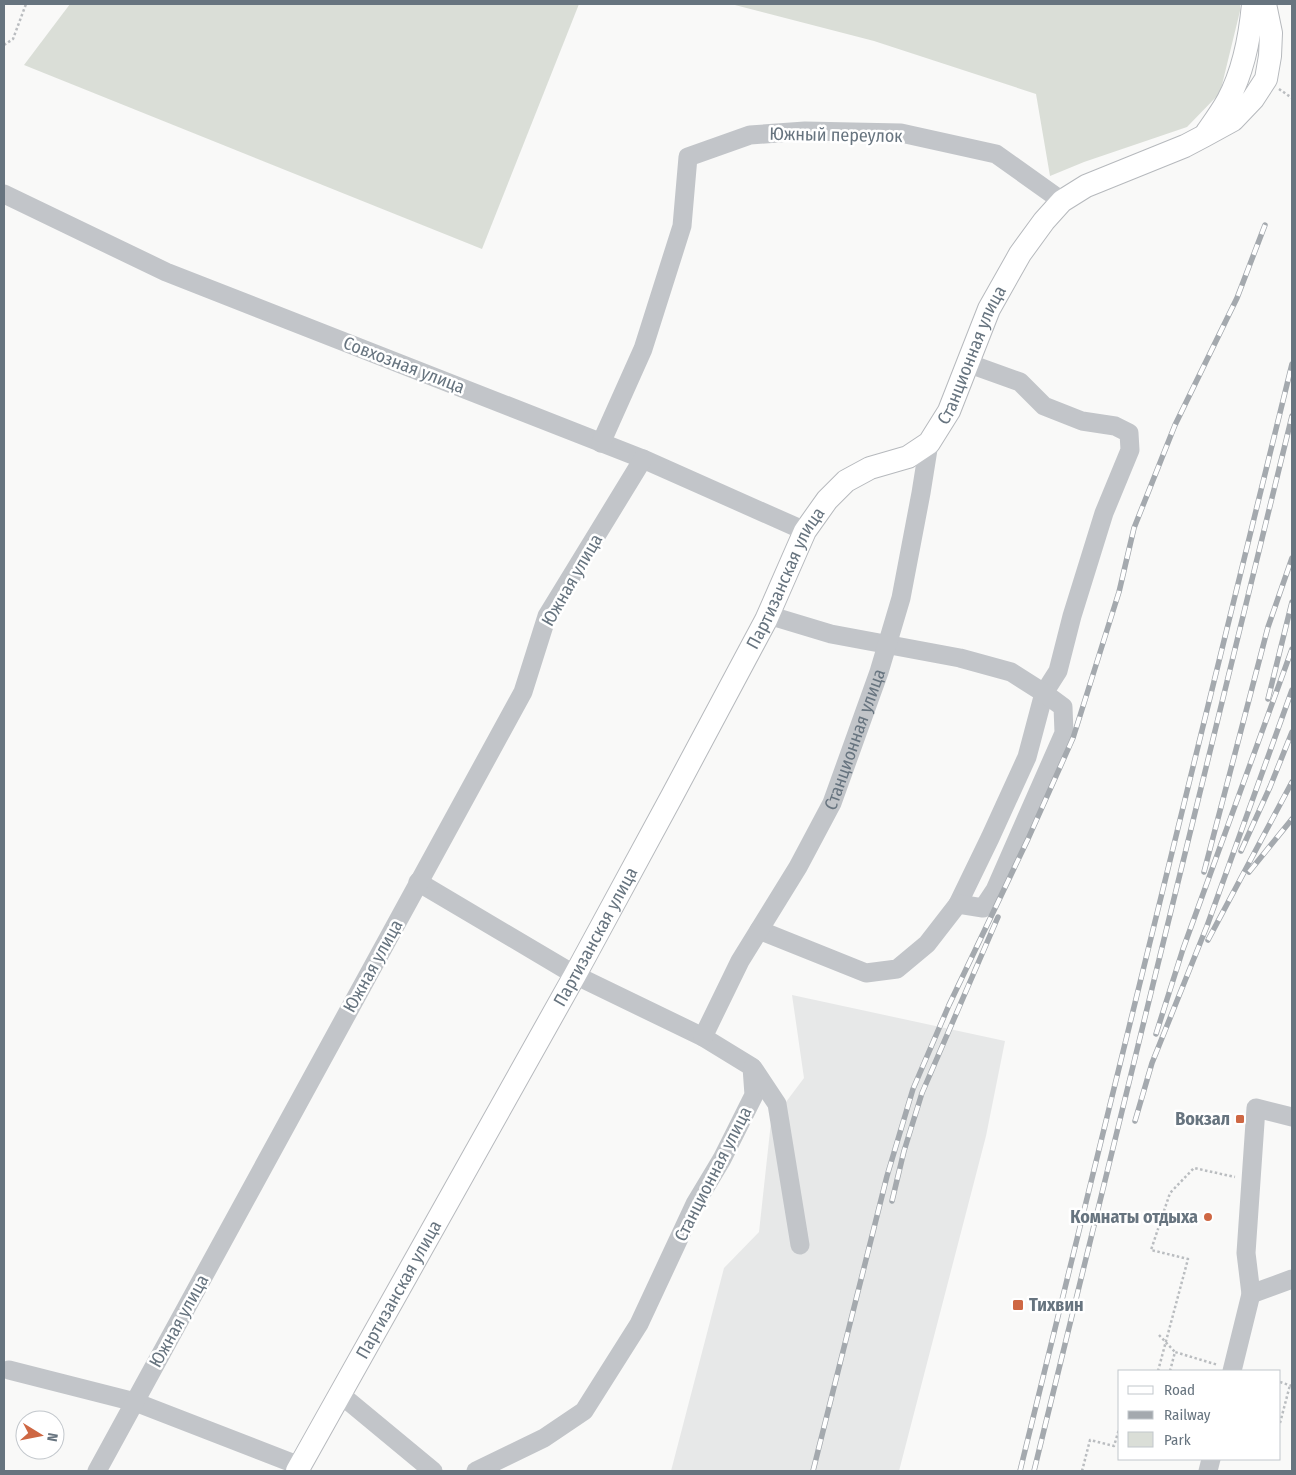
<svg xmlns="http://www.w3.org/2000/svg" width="1296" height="1475" font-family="'Fira Sans Condensed',sans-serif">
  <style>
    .built { fill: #e7e8e8 }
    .green { fill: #daded7 }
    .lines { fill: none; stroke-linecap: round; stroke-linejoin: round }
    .major-casing { stroke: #b6b9bd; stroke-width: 24 }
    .path { stroke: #babdc0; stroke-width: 2.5; stroke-dasharray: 2.5 2.5; stroke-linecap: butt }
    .minor { stroke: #c2c5c9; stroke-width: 19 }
    .major { stroke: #fff; stroke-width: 22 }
    .rail-casing { stroke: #a4a9ae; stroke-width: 5.5 }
    .rail { stroke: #fff; stroke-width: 4; stroke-dasharray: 11; stroke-linecap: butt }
    .poi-dot { fill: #ce6743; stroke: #fff; stroke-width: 2 }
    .labels { text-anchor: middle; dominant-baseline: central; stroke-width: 5; stroke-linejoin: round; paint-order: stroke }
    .street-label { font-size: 18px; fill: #67747f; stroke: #fff }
    .poi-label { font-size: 18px; font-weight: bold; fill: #67747f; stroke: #fff; text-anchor: end }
  </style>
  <rect width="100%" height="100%" fill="#f9f9f8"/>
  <path class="built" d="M792,995L1005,1041L986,1136L899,1471H671L724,1268L759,1232L771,1122L804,1078Z"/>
  <g class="green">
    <path d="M70,4H579L482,249L24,65Z"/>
    <path d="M731,4H1240V11L1220,93L1187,127L1084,162L1050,176L1036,94L874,41Z"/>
  </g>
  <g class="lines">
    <g class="major-casing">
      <g id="major">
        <path d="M1207,132C1214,122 1222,111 1228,100C1244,70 1250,37 1253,4"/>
        <path id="s2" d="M297,1471L575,975L672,796L766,620L805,531L827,500L846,481L870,468L908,457L929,443L949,411L989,309L1020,254L1044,221L1062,201L1086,186L1185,146L1204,136L1233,120L1253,99L1266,79L1270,56L1271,33L1265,4"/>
      </g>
    </g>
    <g class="path">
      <path d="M4,45L13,39L26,4"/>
      <path d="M1279,89L1292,98"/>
      <path d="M1159,1335L1175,1352"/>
      <path d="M1158,1371L1188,1259L1151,1250L1170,1193L1194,1168L1235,1177"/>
      <path d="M1170,1371L1175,1352L1218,1365"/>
      <path d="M1280,1382L1292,1386"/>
      <path d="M1280,1423L1290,1385"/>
      <path d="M1082,1471L1090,1440L1114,1446L1120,1426"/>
    </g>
    <g class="minor">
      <path d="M4,194L166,272L643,459L805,531"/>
      <path d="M601,443L643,349L682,226L688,157L750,135L805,131L901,133L996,154L1062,201"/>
      <path d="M418,882L575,975L703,1037L752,1067L754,1095L722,1159L695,1204L639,1324L584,1411L544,1438L476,1471"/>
      <path d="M958,904L990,838L1027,757L1044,693L1058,671L1072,616L1104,513L1130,450L1129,433L1115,426L1082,421L1044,406L1020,382L967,363"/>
      <path d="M759,930L866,973L897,969L927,944L958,904L983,908L995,890L1064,733L1063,707L1044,693L1011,672L960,658L831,634L768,615"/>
      <path id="s1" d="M703,1037L740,961L798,867L832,803L879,672L901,598L921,493L929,443"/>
      <path d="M753,1068L777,1104L800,1245"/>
      <path d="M1251,1294L1292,1279"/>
      <path d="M9,1370L135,1402L300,1466"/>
      <path d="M1232,1371L1251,1294L1246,1253L1256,1108L1292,1117"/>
      <path d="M340,1394L433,1471"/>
      <path d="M97,1471L523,692L547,616L643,459"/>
      <path d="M1208,1471L1211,1459"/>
    </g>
    <use href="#major" class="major"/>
    <g class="rail-casing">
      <g id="rail">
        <path d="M1268,699L1292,602"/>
        <path d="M1241,851L1270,787L1292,732"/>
        <path d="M1204,872L1268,627L1292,558"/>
        <path d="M1249,872L1292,819"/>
        <path d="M1208,940L1292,782"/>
        <path d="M1156,1034L1183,949L1292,649"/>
        <path d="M1135,1121L1152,1063L1207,926L1292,690"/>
        <path d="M892,1201L904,1151L922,1093L998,917"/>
        <path d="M813,1471L887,1176L913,1089L949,1005L1028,839L1073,738L1119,592L1134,528L1175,425L1237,298L1265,225"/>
        <path d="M1020,1471L1292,364"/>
        <path d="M1034,1471L1292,416"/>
      </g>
    </g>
    <use href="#rail" class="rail"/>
  </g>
  <g class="poi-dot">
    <rect x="1235" y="1114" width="10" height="10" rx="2.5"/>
    <circle cx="1208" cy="1217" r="5"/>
    <rect x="1012" y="1299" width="12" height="12" rx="2.5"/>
  </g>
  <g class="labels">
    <g class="street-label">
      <text transform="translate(836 135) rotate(1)">Южный переулок</text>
      <text stroke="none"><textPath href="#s2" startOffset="1324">Станционная улица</textPath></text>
      <text transform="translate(404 365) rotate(21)">Совхозная улица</text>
      <text stroke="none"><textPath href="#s2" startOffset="1018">Партизанская улица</textPath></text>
      <text transform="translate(572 580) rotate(-60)">Южная улица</text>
      <text stroke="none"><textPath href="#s1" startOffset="335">Станционная улица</textPath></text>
      <text stroke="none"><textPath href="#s2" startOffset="612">Партизанская улица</textPath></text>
      <text transform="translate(373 966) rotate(-61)">Южная улица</text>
      <text transform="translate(713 1174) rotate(-63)">Станционная улица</text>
      <text stroke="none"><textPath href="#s2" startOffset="208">Партизанская улица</textPath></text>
      <text transform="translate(179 1321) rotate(-61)">Южная улица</text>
    </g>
    <g class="poi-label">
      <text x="1230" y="1119">Вокзал</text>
      <text x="1198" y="1217">Комнаты отдыха</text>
      <text x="1029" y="1305" text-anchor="start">Тихвин</text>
    </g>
  </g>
  <rect width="1296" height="1475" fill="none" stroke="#67747f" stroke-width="10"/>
  <rect x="1118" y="1370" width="162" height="90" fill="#ffffff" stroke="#c2c7cc"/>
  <rect x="1128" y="1386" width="25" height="8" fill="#ffffff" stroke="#c2c7cc"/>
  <text x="1164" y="1395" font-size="15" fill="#67747f">Road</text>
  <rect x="1128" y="1411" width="25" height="8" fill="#a4a9ae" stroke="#c2c7cc"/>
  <text x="1164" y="1420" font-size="15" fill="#67747f">Railway</text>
  <rect x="1128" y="1432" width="25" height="15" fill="#daded7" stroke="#c2c7cc"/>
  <text x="1164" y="1445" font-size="15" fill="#67747f">Park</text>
  <g transform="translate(40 1435) rotate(100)"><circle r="24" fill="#ffffff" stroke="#c2c7cc"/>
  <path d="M0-4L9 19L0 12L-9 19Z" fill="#ce6743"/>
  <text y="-8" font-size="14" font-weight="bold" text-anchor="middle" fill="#67747f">N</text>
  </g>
</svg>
